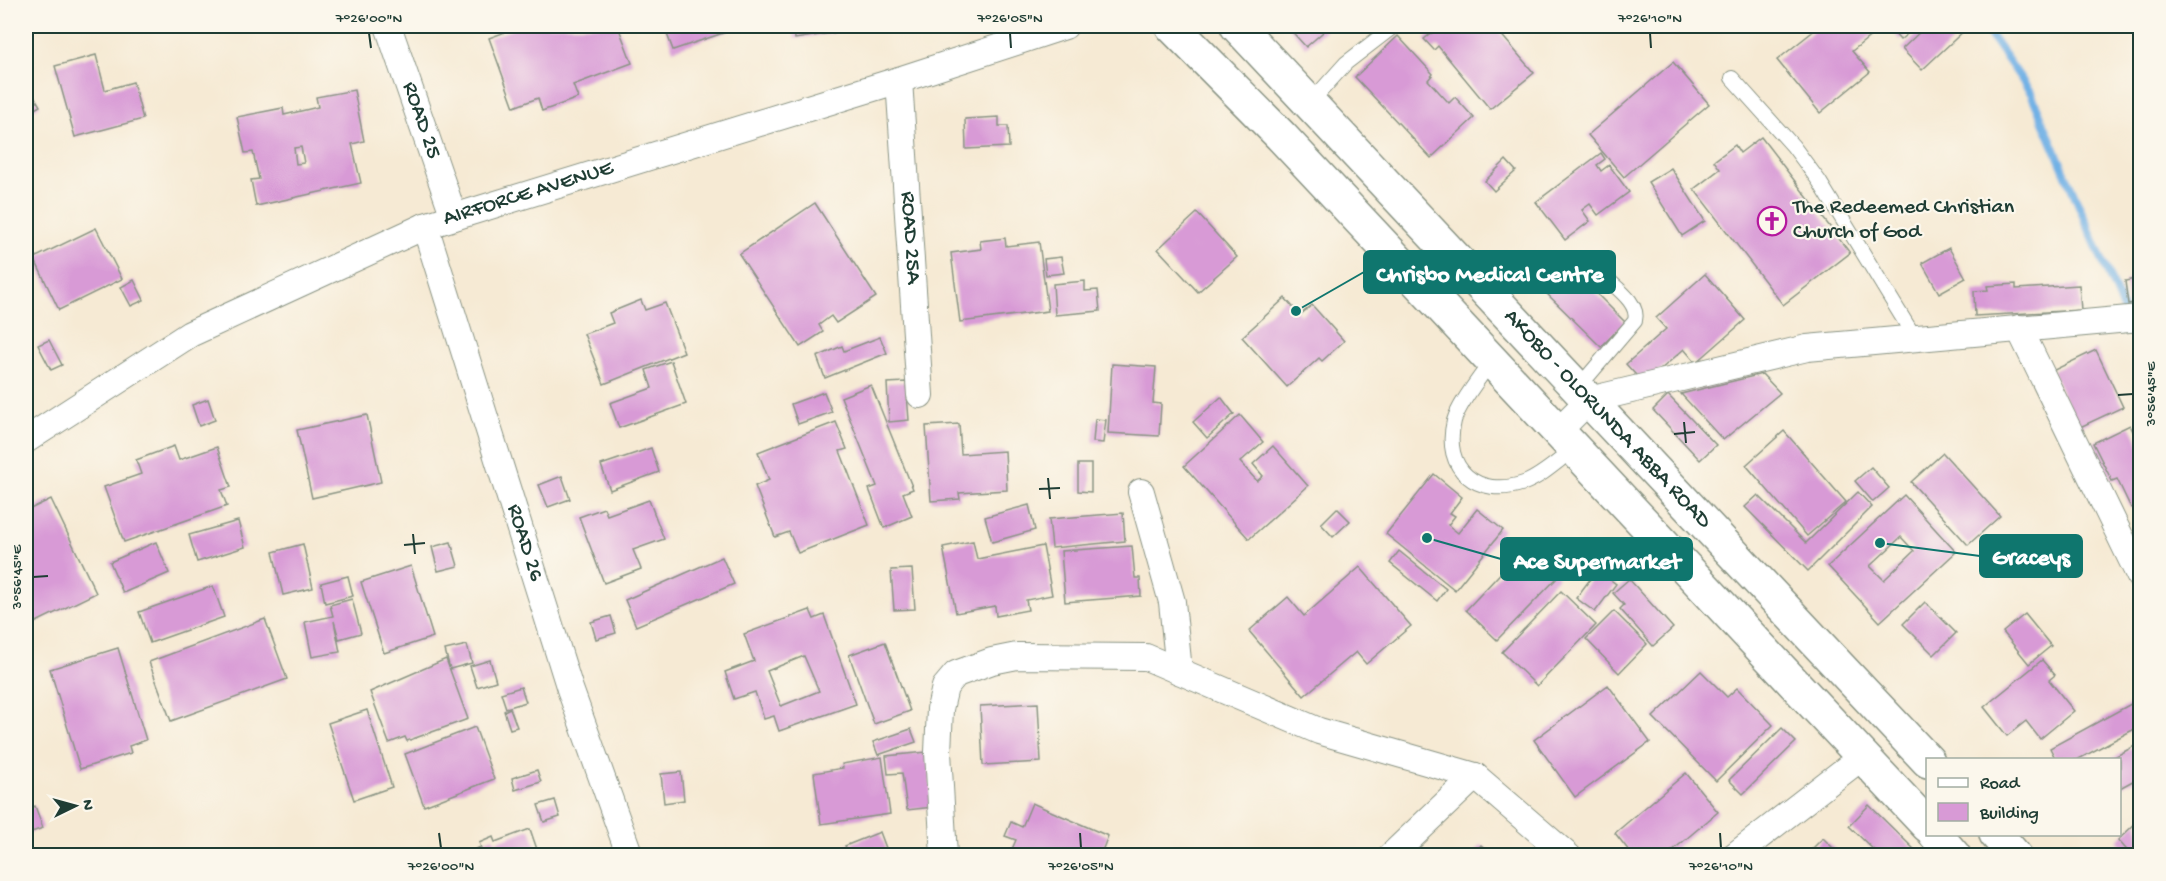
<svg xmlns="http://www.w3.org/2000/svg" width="2166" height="881" font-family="'Gochi Hand',sans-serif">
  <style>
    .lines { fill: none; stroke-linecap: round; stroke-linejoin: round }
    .stream { stroke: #71b1e5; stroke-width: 8 }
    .building { fill: #d89ad6; fill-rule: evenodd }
    .service-casing { stroke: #8a9484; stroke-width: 16 }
    .minor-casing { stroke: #8a9484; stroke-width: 28 }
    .secondary-casing { stroke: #8a9484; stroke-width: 36 }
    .service { stroke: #fff; stroke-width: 14 }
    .minor { stroke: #fff; stroke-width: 26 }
    .secondary { stroke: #fff; stroke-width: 33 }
    .ticks { fill: none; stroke: #1f3d34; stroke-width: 2 }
    .labels { text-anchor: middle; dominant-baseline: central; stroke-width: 4.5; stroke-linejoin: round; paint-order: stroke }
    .street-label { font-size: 22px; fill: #1f3d34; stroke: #fbf7ec }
    .poi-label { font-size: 22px; fill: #1f3d34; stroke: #fbf7ec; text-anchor: start }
    .leader { fill: none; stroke: #0f766e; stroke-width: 2 }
    .callout-dot { fill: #0f766e; stroke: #fbf7ec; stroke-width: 2 }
    .callout { fill: #0f766e; stroke: #0f766e; stroke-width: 2 }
    .callout-label { font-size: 24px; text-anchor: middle; font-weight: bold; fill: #fff }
    .neatline { fill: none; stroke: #1f3d34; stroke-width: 2 }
    .ticks-label { font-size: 15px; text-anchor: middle; fill: #1f3d34 }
  </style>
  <rect width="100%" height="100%" fill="#fbf7ec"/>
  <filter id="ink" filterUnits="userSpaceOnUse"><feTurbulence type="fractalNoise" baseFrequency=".0167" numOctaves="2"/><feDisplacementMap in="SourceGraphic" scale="12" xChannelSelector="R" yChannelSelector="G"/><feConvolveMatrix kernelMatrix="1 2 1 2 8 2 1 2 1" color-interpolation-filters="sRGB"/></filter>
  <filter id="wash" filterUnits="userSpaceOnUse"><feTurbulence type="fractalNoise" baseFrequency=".008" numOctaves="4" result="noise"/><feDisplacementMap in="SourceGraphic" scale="24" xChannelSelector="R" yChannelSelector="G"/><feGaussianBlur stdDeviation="1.35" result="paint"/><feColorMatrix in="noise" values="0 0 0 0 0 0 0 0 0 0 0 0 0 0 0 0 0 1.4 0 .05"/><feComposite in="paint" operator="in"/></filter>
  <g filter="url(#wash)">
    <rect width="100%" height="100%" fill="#f6ead4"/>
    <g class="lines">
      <path class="stream" d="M1984,26L2031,93L2140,349"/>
    </g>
    <g id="blocks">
      <g class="building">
        <path d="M522,26H618L632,63L573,85L578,98L542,111L538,98L514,107L489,38Z"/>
        <path d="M664,26H727L729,31L673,50Z"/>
        <path d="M793,26H855V29L795,39Z"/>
        <path d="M1287,26H1330L1306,47Z"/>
        <path d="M1441,26H1494L1534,73L1490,109L1438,46L1434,50L1424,39Z"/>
        <path d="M1820,26H1883L1852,51L1870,72L1820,113L1777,60Z"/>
        <path d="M1888,26H1917L1900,40Z"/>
        <path d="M1926,26L1968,27L1922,70L1902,49Z"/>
        <path d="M1398,36L1433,74L1428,80L1449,103L1455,97L1474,118L1431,158L1355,77Z"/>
        <path d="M96,55L105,90L133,82L143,119L75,137L55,66Z"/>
        <path d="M1673,62L1709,104L1624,177L1588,135Z"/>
        <path d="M26,82L40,106L26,114Z"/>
        <path d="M354,90L364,141L352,144L361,183L256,206L251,180L259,179L253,152L245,153L237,117L283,108L284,115L318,107L316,97ZM301,147L304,163L296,164L294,148Z"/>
        <path d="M999,117V126H1008L1009,147L966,149L965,119Z"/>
        <path d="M1761,137L1850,253L1783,305L1694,189L1720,169L1714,161L1735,145L1740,153Z"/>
        <path d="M1601,153L1605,159L1597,165L1601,171L1609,165L1629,192L1598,215L1590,204L1582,210L1590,221L1565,240L1536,202Z"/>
        <path d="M1506,160L1516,171L1494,191L1485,181Z"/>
        <path d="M1671,168L1705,221L1682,236L1648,182Z"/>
        <path d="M815,203L876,297L836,323L831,316L819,325L823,332L800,347L739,254Z"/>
        <path d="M1197,213L1237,257L1198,292L1158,249Z"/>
        <path d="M96,228L122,279L59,310L34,258Z"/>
        <path d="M1005,238L1006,246L1039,242L1048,311L960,322L951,253L981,249L980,241Z"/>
        <path d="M1949,248L1966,278L1939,293L1922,263Z"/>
        <path d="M1061,257L1064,273L1046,275L1044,259Z"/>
        <path d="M1561,258L1625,322L1601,347L1536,283Z"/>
        <path d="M1705,274L1745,320L1696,363L1684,349L1644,384L1626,364L1666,329L1656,318Z"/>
        <path d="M2140,278V302L2128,304L2125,281Z"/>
        <path d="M134,280L144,300L131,306L121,287Z"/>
        <path d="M1085,281V291L1098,290L1100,311L1055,315L1053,284Z"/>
        <path d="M2016,284V289L2079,285L2081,310L1975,316L1974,291L1988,290L1987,286Z"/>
        <path d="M1285,298L1300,315L1312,305L1344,341L1322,361L1319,358L1287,387L1242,337Z"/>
        <path d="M641,300L645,310L665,303L684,352L604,384L584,334L613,323L609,313Z"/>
        <path d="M880,337L887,353L825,378L817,357L842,346L844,351Z"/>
        <path d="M49,340L62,365L51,370L38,345Z"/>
        <path d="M2096,350L2123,407L2078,428L2052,371Z"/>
        <path d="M671,361L686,404L619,428L610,403L652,388L646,370Z"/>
        <path d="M1112,364L1156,367L1153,403L1161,404L1159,436L1108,433Z"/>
        <path d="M1762,374L1780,393L1723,440L1681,394Z"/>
        <path d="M906,382L909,420L889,422L887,383Z"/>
        <path d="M871,385L913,489L903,493L912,516L884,528L869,489L877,486L841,397Z"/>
        <path d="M824,392L832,412L798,424L791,404Z"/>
        <path d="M1668,395L1716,445L1700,460L1653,410Z"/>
        <path d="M1221,397L1234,414L1207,438L1193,422Z"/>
        <path d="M208,399L215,420L199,426L192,405Z"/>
        <path d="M367,415L381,482L312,498L297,430Z"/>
        <path d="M1240,415L1263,442L1240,462L1257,481L1263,476L1253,464L1273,446L1308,486L1249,539L1184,466Z"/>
        <path d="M1095,419L1106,420L1103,443L1093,442Z"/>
        <path d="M836,422L847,449L840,451L869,525L798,553L789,532L775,537L755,486L769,480L758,452Z"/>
        <path d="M959,424L961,454L1005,451L1007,490L959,493L960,499L931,501L926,426Z"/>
        <path d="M2130,425L2140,446V503L2131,508L2117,479L2112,481L2093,443Z"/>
        <path d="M1784,431L1846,502L1807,536L1746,465Z"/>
        <path d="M174,446L179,460L217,447L231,487L221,490L227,506L124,542L104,487L141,474L136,460Z"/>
        <path d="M651,448L659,472L610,490L601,465Z"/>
        <path d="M1943,453L2000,516L1968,545L1911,482Z"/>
        <path d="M1078,464H1091V492L1078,491Z"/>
        <path d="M1871,467L1889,488L1873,502L1855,481Z"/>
        <path d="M1434,474L1462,497L1450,513L1455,516L1448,525L1458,533L1477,509L1503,530L1455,590L1386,534Z"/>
        <path d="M562,476L570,499L548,507L539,485Z"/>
        <path d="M1858,492L1872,507L1808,571L1745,507L1758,495L1806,543Z"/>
        <path d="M1904,495L1956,552L1880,622L1828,566ZM1901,537L1914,551L1884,580L1870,566Z"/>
        <path d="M51,499L96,593L26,627V511Z"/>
        <path d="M649,500L664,539L633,550L641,569L604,583L579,517L604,508L607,515Z"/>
        <path d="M1029,505L1035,530L992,542L985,517Z"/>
        <path d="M1337,508L1350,521L1333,537L1321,524Z"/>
        <path d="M1123,513L1125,541L1052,548L1049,519Z"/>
        <path d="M238,521L245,547L197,562L189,535Z"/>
        <path d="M973,541L977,559L1043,546L1052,595L1026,600L1028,610L996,616L995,606L956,613L943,547Z"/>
        <path d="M156,542L169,573L123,593L110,562Z"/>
        <path d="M451,542L458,566L438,571L432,547Z"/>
        <path d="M303,544L313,588L283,595L273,552Z"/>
        <path d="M1132,546L1135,578H1140L1141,596L1065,602L1061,551Z"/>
        <path d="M1526,546L1558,577L1497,640L1466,610Z"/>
        <path d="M1399,551L1446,589L1437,601L1390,563Z"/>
        <path d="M722,557L734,584L636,626L625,600Z"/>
        <path d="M411,566L433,637L384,653L361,582Z"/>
        <path d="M1360,567L1411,626L1366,664L1356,652L1304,696L1249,631L1288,597L1304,616Z"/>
        <path d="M912,569L915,609L894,610L891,570Z"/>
        <path d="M1597,570L1616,584L1595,612L1576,598Z"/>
        <path d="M348,576L353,596L325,603L321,583Z"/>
        <path d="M1629,579L1673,628L1653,646L1620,609L1624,605L1613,593Z"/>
        <path d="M213,586L224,617L150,643L139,612Z"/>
        <path d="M1561,591L1596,625L1537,686L1502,652Z"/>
        <path d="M352,599L361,633L339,639L334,621L340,652L312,657L305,622L333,616L330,605Z"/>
        <path d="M1925,602L1956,633L1934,655L1903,624Z"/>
        <path d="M810,610L814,619L824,615L856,704L779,731L774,716L764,719L755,692L734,699L725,672L754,661L744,634ZM804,656L819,691L781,706L767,671Z"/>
        <path d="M1614,611L1647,644L1619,673L1586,639Z"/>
        <path d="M2025,614L2051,646L2029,664L2003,632Z"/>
        <path d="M611,616L616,633L596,639L591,622Z"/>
        <path d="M265,619L287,679L171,721L149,662Z"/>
        <path d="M885,642L910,711L874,724L849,655Z"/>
        <path d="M467,645L472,663L450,669L445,650Z"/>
        <path d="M118,648L146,740L129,746L131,753L80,769L50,669Z"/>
        <path d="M446,659L468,719L407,741L405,737L389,743L370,692Z"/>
        <path d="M490,660L496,681L477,687L470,666Z"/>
        <path d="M2042,660L2055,675L2049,680L2074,711L2040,739L2026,721L2007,736L1984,707Z"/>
        <path d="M1701,671L1727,697L1737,688L1773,725L1716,781L1653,717Z"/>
        <path d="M1608,685L1650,742L1575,797L1534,740Z"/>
        <path d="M521,687L526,702L506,708L501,693Z"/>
        <path d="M2140,699V726L2077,760H2056L2050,748Z"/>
        <path d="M1038,703L1041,762L983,765L980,706Z"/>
        <path d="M510,708L517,727L510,729L504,711Z"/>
        <path d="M367,710L392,787L354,800L328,723Z"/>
        <path d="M475,727L494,779L424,806L405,754Z"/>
        <path d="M1782,728L1796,742L1743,794L1729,780Z"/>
        <path d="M911,729L916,742L878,755L873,742Z"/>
        <path d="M2140,743V777L2120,788V760H2109Z"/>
        <path d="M927,752L933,807L907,810L902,773L888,774L886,756Z"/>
        <path d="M882,757L890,814L821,824L814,773L843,768L842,764Z"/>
        <path d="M537,770L541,782L515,790L512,778Z"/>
        <path d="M681,772L684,800L664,803L661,774Z"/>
        <path d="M1686,773L1718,812L1666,856H1633L1615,833Z"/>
        <path d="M555,800L560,817L544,822L538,805Z"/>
        <path d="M1032,803L1108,836L1100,856H1009L1016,840L1005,836L1011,822L1022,827Z"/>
        <path d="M1869,805L1921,856H1880L1849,826Z"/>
        <path d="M35,806L43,828L26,834V810Z"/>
        <path d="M2138,821L2140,856H2132L2118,840Z"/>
        <path d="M530,829L539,855L537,856H459L481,847L479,843L493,837L495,842Z"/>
        <path d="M880,832L889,856H839L848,852L845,846Z"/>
        <path d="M1823,838L1837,852L1834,856H1815L1810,851Z"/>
        <path d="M1481,845L1495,856H1473Z"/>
      </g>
    </g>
  </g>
  <g filter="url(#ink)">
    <use href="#blocks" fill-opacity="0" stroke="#8a9484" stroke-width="1.5"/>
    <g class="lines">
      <g class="service-casing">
        <g id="service">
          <path d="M1732,78L1793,146L1819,181L1915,338"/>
          <path d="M1310,103L1346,63L1394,26"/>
          <path d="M1491,361C1481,377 1459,403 1454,421C1442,469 1477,499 1524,483C1541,477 1559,460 1574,449"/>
          <path d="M1578,388L1635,321C1640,303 1615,287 1603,275"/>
        </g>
      </g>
      <g class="minor-casing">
        <g id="minor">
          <path id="s1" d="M388,26L454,217"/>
          <path id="s2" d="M899,80L920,395"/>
          <path id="s3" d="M425,226L570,689L630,856"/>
          <path d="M2019,328L2140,577"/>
          <path d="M1557,432L1589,400L1807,348L2140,318"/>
          <path id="s4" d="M26,440L190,334L425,226L899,80L1065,26"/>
          <path d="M1141,492L1172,602L1179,671"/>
          <path d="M944,856L938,752L940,709L945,687L956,674L992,661L1017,656L1146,657L1319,731L1475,776L1568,856"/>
          <path d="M1391,856L1475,776"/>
          <path d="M1734,856L1863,756"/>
        </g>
      </g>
      <g class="secondary-casing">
        <g id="secondary">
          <path d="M1172,26L1281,136L1928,826"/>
          <path id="s5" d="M1237,26L1928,761"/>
          <path d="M1935,834L1954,856"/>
          <path d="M1996,834L2015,856"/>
        </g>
      </g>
      <use href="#service" class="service"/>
      <use href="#minor" class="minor"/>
      <use href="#secondary" class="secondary"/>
    </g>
  </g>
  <path class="ticks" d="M369,33L371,48M1010,33L1011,48M1650,33L1651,48M2118,395L2133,394M1684,422L1686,443M1674,434L1695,432M1048,478L1050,499M1039,489L1060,488M413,534L415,554M404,545L425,543M33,577L48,576M439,833L441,848M1080,833L1081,848M1720,833L1721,848"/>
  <defs>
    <g id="church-ring" transform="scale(1.5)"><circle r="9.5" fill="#fbf7ec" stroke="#b5179e" stroke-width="1.5"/><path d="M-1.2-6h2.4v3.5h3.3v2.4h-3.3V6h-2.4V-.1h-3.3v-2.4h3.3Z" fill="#b5179e"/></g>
  </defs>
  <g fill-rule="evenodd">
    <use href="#church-ring" x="1772" y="221"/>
  </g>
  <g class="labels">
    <g class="street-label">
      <text stroke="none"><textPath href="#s1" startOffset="100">ROAD 25</textPath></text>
      <text stroke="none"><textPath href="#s4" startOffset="562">AIRFORCE AVENUE</textPath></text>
      <text stroke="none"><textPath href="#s2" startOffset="158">ROAD 25A</textPath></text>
      <text stroke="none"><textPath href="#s5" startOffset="540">AKOBO - OLORUNDA ABBA ROAD</textPath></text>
      <text stroke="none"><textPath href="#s3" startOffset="332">ROAD 26</textPath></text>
    </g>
    <g class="poi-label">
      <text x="1793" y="208">The Redeemed Christian<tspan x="1793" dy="25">Church of God</tspan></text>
    </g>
  </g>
  <path class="leader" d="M1296 311L1364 272M1880 543L1980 556M1427 538L1501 559"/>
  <g class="callout-dot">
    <circle cx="1296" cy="311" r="6"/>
    <circle cx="1880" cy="543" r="6"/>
    <circle cx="1427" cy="538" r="6"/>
  </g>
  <g class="callout">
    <rect x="1364" y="251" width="251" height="42" rx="6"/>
    <rect x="1980" y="535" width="102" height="42" rx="6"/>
    <rect x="1501" y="538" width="191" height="42" rx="6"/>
  </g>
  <g class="callout-label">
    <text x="1490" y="281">Chrisbo Medical Centre</text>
    <text x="2031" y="564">Graceys</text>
    <text x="1597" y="568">Ace Supermarket</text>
  </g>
  <rect width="2166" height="881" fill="none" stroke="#fbf7ec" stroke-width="66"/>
  <rect x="1926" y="758" width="195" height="78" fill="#fbf7ec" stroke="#a3ada2" stroke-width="1.5"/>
  <rect x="1938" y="778" width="30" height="9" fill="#ffffff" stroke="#a3ada2" stroke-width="1.5"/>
  <text x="1980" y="788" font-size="18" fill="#1f3d34">Road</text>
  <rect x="1938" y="803" width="30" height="18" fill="#d89ad6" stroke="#a3ada2" stroke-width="1.5"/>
  <text x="1980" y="818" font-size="18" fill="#1f3d34">Building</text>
  <g transform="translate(75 806) rotate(85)" stroke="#fbf7ec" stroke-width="4.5" paint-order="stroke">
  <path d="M0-4.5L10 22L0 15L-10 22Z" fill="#1f3d34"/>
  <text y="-9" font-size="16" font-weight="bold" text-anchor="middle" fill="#1f3d34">N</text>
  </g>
  <rect x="33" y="33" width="2100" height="815" class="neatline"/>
  <g class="ticks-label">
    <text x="369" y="22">7°26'00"N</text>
    <text x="1010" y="22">7°26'05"N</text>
    <text x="1650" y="22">7°26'10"N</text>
    <text transform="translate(2150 394) rotate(-90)" y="5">3°56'45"E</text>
    <text transform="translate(16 577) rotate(-90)" y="5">3°56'45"E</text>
    <text x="441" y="870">7°26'00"N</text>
    <text x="1081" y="870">7°26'05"N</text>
    <text x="1721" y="870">7°26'10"N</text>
  </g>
</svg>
